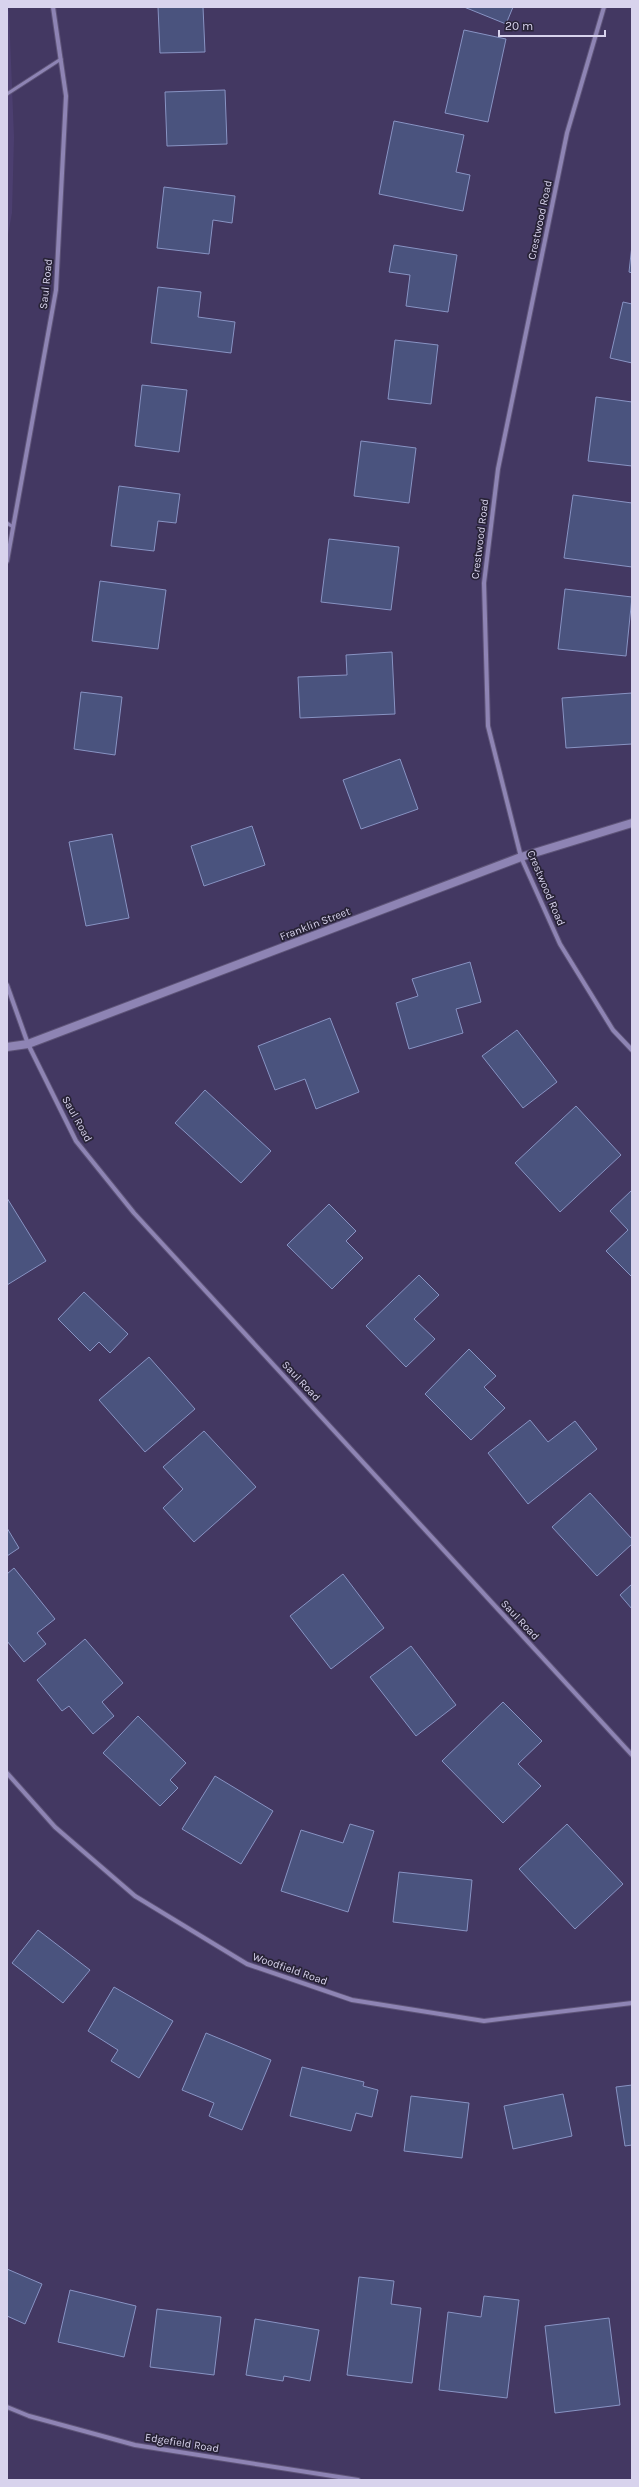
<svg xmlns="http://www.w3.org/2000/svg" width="639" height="2487" font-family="Karla,sans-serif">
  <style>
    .built { fill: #4c3f70 }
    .building { fill: #4a537e; stroke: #8893c3 }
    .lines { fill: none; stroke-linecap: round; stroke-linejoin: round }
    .lane-casing { stroke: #5e5478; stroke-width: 5 }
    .street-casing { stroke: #5e5478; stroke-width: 6 }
    .secondary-casing { stroke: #5e5478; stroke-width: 10 }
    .lane { stroke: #8e84b4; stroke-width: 3 }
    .street { stroke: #8e84b4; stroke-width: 4 }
    .secondary { stroke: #8e84b4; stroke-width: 8 }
    .labels { text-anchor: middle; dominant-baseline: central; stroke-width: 3.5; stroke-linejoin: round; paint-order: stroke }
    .street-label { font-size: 11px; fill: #d8d3ed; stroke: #282337 }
  </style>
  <rect width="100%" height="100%" fill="#433862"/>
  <path class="built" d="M7,7L9,12L14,137L12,213L7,240Z"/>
  <g class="building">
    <path d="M158,7H203L205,52L160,53Z"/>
    <path d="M464,7H513L506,24Z"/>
    <path d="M464,30L506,39L488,122L445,113Z"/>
    <path d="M225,90L227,144L167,146L165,92Z"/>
    <path d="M394,121L464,135L456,172L470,175L463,211L379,194Z"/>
    <path d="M164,187L235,196L232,223L213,220L209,254L157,248Z"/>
    <path d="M394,245L457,255L448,312L406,306L410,275L389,272Z"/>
    <path d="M632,245V273L629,272Z"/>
    <path d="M158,287L201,292L198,317L235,322L231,353L151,343Z"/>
    <path d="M623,302L632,304V363L610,358Z"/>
    <path d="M395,340L438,345L431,404L388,399Z"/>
    <path d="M142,385L187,390L179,452L135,446Z"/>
    <path d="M596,397L632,402V466L588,461Z"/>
    <path d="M361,441L416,448L409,503L354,496Z"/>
    <path d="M119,486L180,494L176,523L158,521L154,551L111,546Z"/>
    <path d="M573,495L632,503V567L564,558Z"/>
    <path d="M329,539L399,547L391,610L321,602Z"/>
    <path d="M100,581L166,590L158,649L92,641Z"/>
    <path d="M565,589L632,597L626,656L558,649Z"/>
    <path d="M392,652L395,714L300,718L298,677L347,675L346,655Z"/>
    <path d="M81,692L122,697L115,755L74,749Z"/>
    <path d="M632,693V744L566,748L562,698Z"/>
    <path d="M400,759L418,809L361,829L343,780Z"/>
    <path d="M252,826L265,865L204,886L191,846Z"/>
    <path d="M112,834L129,918L86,926L69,842Z"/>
    <path d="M470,962L481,1002L456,1009L463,1033L409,1049L396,1003L418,996L412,979Z"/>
    <path d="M330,1018L359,1092L316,1109L305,1079L275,1090L258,1046Z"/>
    <path d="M517,1030L557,1082L523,1108L482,1056Z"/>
    <path d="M205,1090L271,1151L241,1183L175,1123Z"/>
    <path d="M576,1106L621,1155L560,1212L515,1163Z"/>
    <path d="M632,1190V1277L606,1251L628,1230L610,1211Z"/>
    <path d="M7,1198L46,1261L7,1285Z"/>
    <path d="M329,1204L356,1231L346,1241L363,1258L332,1289L287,1245Z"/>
    <path d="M419,1275L439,1295L414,1319L435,1339L406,1367L366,1326Z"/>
    <path d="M84,1292L128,1334L110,1353L99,1342L90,1351L58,1319Z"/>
    <path d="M469,1349L496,1376L484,1387L505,1408L471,1440L425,1394Z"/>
    <path d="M149,1357L195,1409L145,1452L99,1400Z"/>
    <path d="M530,1420L548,1442L575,1421L597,1449L528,1504L488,1453Z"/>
    <path d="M204,1431L256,1487L194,1542L163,1508L183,1489L163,1467Z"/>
    <path d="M590,1493L632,1539V1544L597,1576L552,1527Z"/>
    <path d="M7,1528L19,1548L7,1556Z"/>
    <path d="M14,1568L55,1619L37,1633L46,1644L24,1662L7,1641V1574Z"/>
    <path d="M343,1574L384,1628L331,1669L290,1616Z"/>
    <path d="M632,1584V1609L620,1595Z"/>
    <path d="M85,1639L123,1683L102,1702L114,1716L93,1734L69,1706L62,1711L37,1680Z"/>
    <path d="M411,1646L456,1705L416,1736L370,1677Z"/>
    <path d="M503,1702L542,1741L518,1764L541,1786L503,1823L442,1761Z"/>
    <path d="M138,1716L186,1763L170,1780L178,1788L160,1806L103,1753Z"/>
    <path d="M215,1776L273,1811L241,1864L182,1829Z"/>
    <path d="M350,1824L374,1831L348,1912L281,1891L301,1830L343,1843Z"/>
    <path d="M567,1824L623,1884L575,1929L519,1869Z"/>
    <path d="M399,1872L472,1880L467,1931L393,1922Z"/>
    <path d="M38,1930L90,1970L63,2003L12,1963Z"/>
    <path d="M114,1987L173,2021L139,2078L111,2061L118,2050L88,2031Z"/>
    <path d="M206,2033L271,2060L242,2130L209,2116L214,2103L182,2090Z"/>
    <path d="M302,2067L364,2082L363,2086L378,2090L372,2117L356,2113L351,2131L290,2116Z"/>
    <path d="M632,2085V2145L625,2146L616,2087Z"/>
    <path d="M563,2094L572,2136L513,2149L504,2106Z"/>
    <path d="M411,2096L469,2103L462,2158L404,2151Z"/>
    <path d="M7,2269L42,2284L25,2324L7,2316Z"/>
    <path d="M359,2277L394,2281L391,2304L421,2308L412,2383L347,2375Z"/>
    <path d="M70,2290L136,2306L124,2357L58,2342Z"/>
    <path d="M484,2296L519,2300L507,2398L439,2390L448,2312L481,2317Z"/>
    <path d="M157,2309L221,2317L214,2375L150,2367Z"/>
    <path d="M609,2318L620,2405L555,2413L545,2326Z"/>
    <path d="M255,2319L319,2330L310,2381L284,2376L283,2381L246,2375Z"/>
  </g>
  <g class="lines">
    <g class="lane-casing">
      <g id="lane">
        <path d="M7,94L61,59"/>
        <path d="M7,523L13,527"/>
      </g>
    </g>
    <g class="street-casing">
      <g id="street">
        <path d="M604,7L567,133L498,469L484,583L488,726L521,857L560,944L613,1030L632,1050"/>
        <path d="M7,561L56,290L66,96L53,7"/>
        <path d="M7,985L28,1044L76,1141L134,1213L632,1755"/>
        <path d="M7,1773L55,1827L135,1896L247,1964L352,2000L484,2021L632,2003"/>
        <path d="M7,2407L29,2416L135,2445L358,2480"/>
      </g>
    </g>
    <g class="secondary-casing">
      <path id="secondary" d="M7,1047L28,1044L521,857L632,823"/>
    </g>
    <use href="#lane" class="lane"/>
    <use href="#street" class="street"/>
    <use href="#secondary" class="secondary"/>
  </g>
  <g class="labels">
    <g class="street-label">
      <text transform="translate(540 220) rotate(-78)">Crestwood Road</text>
      <text transform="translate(46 284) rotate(-84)">Saul Road</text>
      <text transform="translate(480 539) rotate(-83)">Crestwood Road</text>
      <text transform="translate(546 888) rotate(67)">Crestwood Road</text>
      <text transform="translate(315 924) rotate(-21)">Franklin Street</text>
      <text transform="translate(77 1119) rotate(61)">Saul Road</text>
      <text transform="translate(301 1381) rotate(47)">Saul Road</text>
      <text transform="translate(520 1620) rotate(47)">Saul Road</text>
      <text transform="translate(290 1969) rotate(19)">Woodfield Road</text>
      <text transform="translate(182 2443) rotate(9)">Edgefield Road</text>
    </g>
  </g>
  <rect width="639" height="2487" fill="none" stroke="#d8d3ed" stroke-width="16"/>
  <path d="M499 30v6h106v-6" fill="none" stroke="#d8d3ed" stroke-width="2"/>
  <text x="505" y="30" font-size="12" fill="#d8d3ed" stroke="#282337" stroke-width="3" paint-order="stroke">20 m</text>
</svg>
